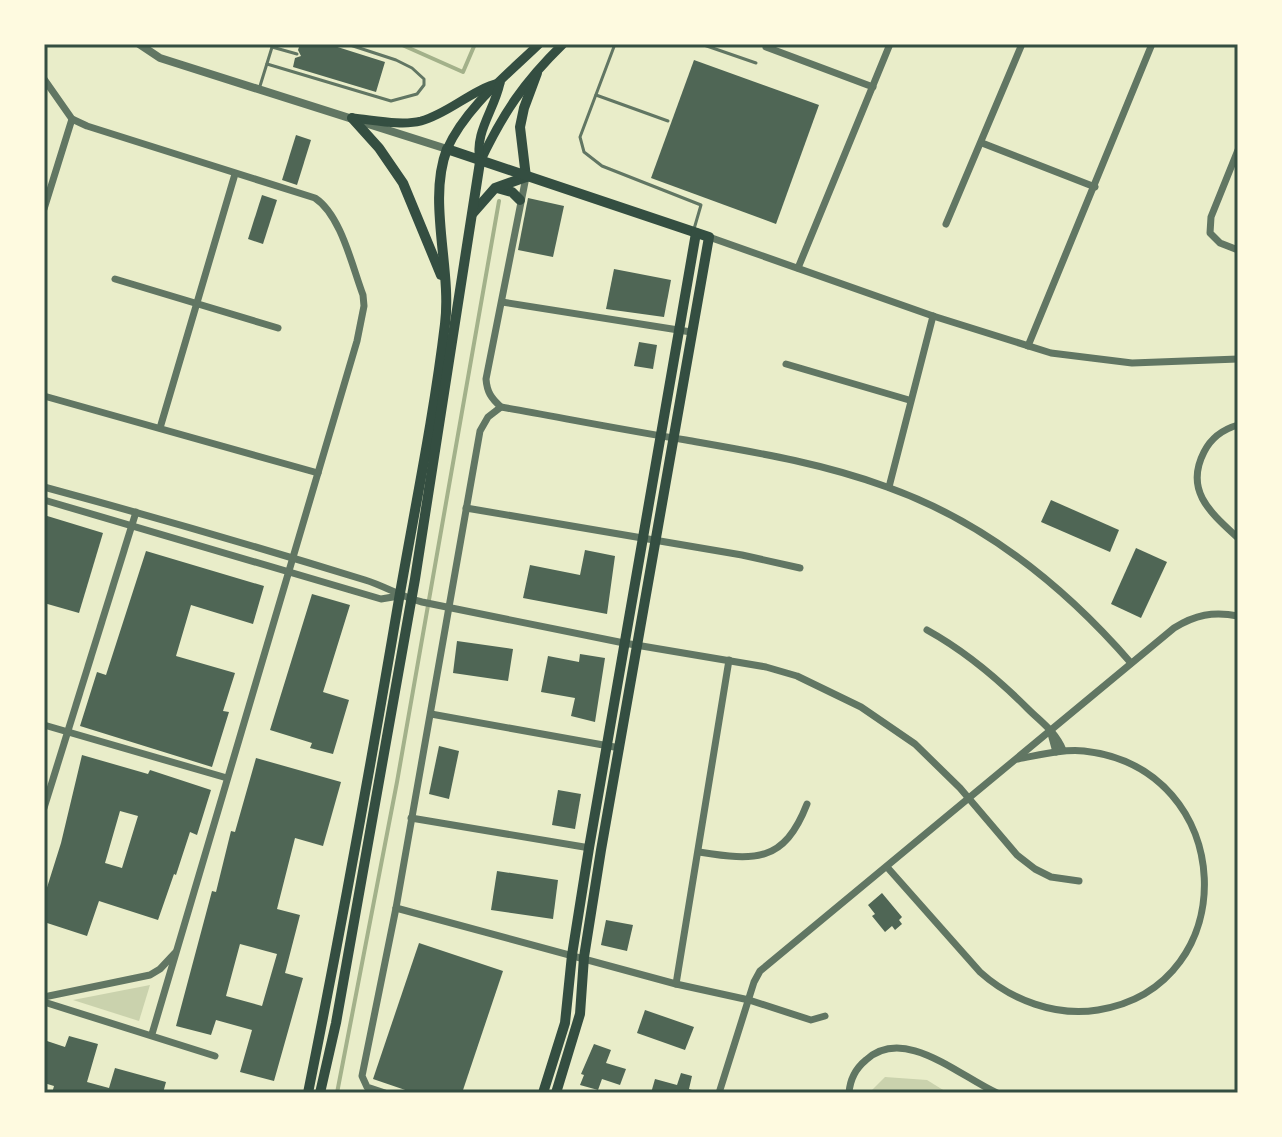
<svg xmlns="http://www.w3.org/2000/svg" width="1282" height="1137" font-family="'Roboto Serif',serif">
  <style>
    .green { fill: #cad2ad }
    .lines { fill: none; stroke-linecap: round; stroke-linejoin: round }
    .stream { stroke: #a3b18a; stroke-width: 4 }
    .building { fill: #4f6655; fill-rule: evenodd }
    .service { stroke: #617663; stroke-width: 3 }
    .minor { stroke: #617663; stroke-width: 7 }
    .tertiary { stroke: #617663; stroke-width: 8 }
    .secondary { stroke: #344e41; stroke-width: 9 }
    .primary { stroke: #344e41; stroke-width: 10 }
    .neatline { fill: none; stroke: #344e41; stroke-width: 3 }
  </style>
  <rect width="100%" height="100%" fill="#e9edc9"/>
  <g class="green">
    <path d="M150,985L139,1021L73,1000Z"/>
    <path d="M885,1077L927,1080L948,1093H869Z"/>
  </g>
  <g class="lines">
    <g class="stream">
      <path d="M400,44L463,72L475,44"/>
      <path d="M337,1093L397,782L499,201"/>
    </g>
  </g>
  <g class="building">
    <path d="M300,44H328L385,62L376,92L293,67L295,58L301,56L298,50Z"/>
    <path d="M694,60L819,105L776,224L651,178Z"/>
    <path d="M296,135L311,140L297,185L282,180Z"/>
    <path d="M262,195L277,200L263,244L248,239Z"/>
    <path d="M528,198L564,206L553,257L518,250Z"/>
    <path d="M614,269L671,280L664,317L606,309Z"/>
    <path d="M639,342L657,345L653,369L634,366Z"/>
    <path d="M1051,500L1119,530L1110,552L1041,522Z"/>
    <path d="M44,515L103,533L79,613L44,603Z"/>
    <path d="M1136,548L1167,562L1141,618L1111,604Z"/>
    <path d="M585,550L615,556L607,614L523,598L530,565L580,575Z"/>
    <path d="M146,551L264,586L253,624L191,605L176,656L235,673L223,711L229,712L212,767L80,726L97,672L106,675Z"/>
    <path d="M312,594L350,605L323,692L349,700L333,754L310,748L312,743L270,730Z"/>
    <path d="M457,641L513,649L508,681L453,673Z"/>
    <path d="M580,654L605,658L595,722L571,716L575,698L541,692L548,656L579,662Z"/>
    <path d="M439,746L459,751L449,799L429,794Z"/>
    <path d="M82,755L148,774L150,770L211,790L197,835L190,832L176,875L174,874L158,920L99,901L87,936L44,922V897L61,843ZM120,811L138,816L122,868L105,863Z"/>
    <path d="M256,758L341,782L323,846L295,838L277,909L300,915L285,973L303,978L274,1081L240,1072L252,1030L216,1020L211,1035L176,1026L212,891L216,892L231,831L235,832ZM240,944L277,954L262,1006L226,996Z"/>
    <path d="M558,790L581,794L575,829L552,825Z"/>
    <path d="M497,871L558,880L553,919L491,910Z"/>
    <path d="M882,893L902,917L899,920L902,924L895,930L892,926L885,932L872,916L875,914L868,905Z"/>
    <path d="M606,920L633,925L627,951L601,945Z"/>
    <path d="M419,943L503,971L462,1093H414L373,1079Z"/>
    <path d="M645,1010L694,1027L685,1050L637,1033Z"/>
    <path d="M69,1036L98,1044L87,1082L109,1088L115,1068L166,1082L163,1093H52L54,1086L44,1083V1040L65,1047Z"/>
    <path d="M594,1044L611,1050L606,1063L626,1069L620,1085L602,1079L598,1090L580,1085L584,1075L581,1074Z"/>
    <path d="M681,1073L692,1076L689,1089L695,1091L694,1093H651L655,1079L677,1085Z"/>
  </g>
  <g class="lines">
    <g class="service">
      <path d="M615,44L580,137L584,152L602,166L701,205L694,229"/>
      <path d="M701,44L756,63"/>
      <path d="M272,47L297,54"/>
      <path d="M267,64L391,101L417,94L424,85V79L412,68L396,60L347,44"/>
      <path d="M260,86L273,44"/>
      <path d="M596,95L668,121"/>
    </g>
    <g class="minor">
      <path d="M767,44L766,47L873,87"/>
      <path d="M44,79L72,119L87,126L315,198C341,215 352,266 363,295L364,306L357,341L152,1034"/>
      <path d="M982,143L1095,187"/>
      <path d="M1238,150L1211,217L1210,233L1220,243L1238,250"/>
      <path d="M526,177L486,379C487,392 491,398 501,407C563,418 624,430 686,440C754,452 822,463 887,487C983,521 1065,587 1131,663"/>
      <path d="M44,209L72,119"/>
      <path d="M946,224L1022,44"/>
      <path d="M709,237L933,316L1051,353L1132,363L1238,359"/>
      <path d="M798,268L890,44"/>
      <path d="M115,279L278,328"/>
      <path d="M502,302L691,332"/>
      <path d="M1028,346L1152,44"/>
      <path d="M786,364L909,400"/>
      <path d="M44,396L318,473"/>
      <path d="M1238,425C1224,429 1211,438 1204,452C1184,491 1211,513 1238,538"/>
      <path d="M160,428L235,174"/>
      <path d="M44,487C151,516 258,547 365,580C385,586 401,597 422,602L624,643L766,667L797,676L861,707L915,744L960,788L1017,855L1035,869L1051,877L1079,881"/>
      <path d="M889,487L933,316"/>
      <path d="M44,500L381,599L399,596"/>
      <path d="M466,508L742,555L800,568"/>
      <path d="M927,630C965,651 996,677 1027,708C1042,723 1055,731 1063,750"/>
      <path d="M431,714L620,748"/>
      <path d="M44,725L227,778"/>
      <path d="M1050,730L1056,752"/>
      <path d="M44,808L136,512"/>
      <path d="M411,818L590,848"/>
      <path d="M699,852C755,861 784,863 807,804"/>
      <path d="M887,867L980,972C1011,1000 1056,1017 1098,1010C1246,986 1238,768 1084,751C1062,749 1040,755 1018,759"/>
      <path d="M396,908L676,984L749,1000L811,1020L825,1016"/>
      <path d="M676,984L729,660"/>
      <path d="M44,997L150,975L160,969L175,953"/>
      <path d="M44,1002L215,1056"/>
      <path d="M385,1093L367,1087L362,1076L396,908L480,431L488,417L501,407"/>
      <path d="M719,1093L754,982L760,971L1174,628C1195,615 1213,611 1238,616"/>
      <path d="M849,1093C850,1079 855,1069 866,1060C904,1025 959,1076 997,1093"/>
    </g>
    <path class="tertiary" d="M139,44L160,58L447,149"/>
    <g class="secondary">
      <path d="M352,118C374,120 401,126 421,121C450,113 472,89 500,83"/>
      <path d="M447,149C466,107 506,76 539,44"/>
      <path d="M480,162C503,113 524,82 563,44"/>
      <path d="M480,162C474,132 494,111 500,83"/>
    </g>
    <g class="primary">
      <path d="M352,118L379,148L403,183L441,275"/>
      <path d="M526,177L520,127L524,108L537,73"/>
      <path d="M497,188L512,192L520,200"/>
      <path d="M473,213L495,188L526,177"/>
      <path d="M308,1093C341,929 371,764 399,599C415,507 434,416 445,324C452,269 427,201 447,149L709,237L601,850L584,957L580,1014L556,1093"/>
      <path d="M320,1093L336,1023L415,579L480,162"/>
      <path d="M543,1093L565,1023L572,955L589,848L696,233"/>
    </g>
  </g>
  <rect width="1282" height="1137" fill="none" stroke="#fefae0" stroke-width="92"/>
  <rect x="46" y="46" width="1190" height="1045" class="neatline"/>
</svg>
